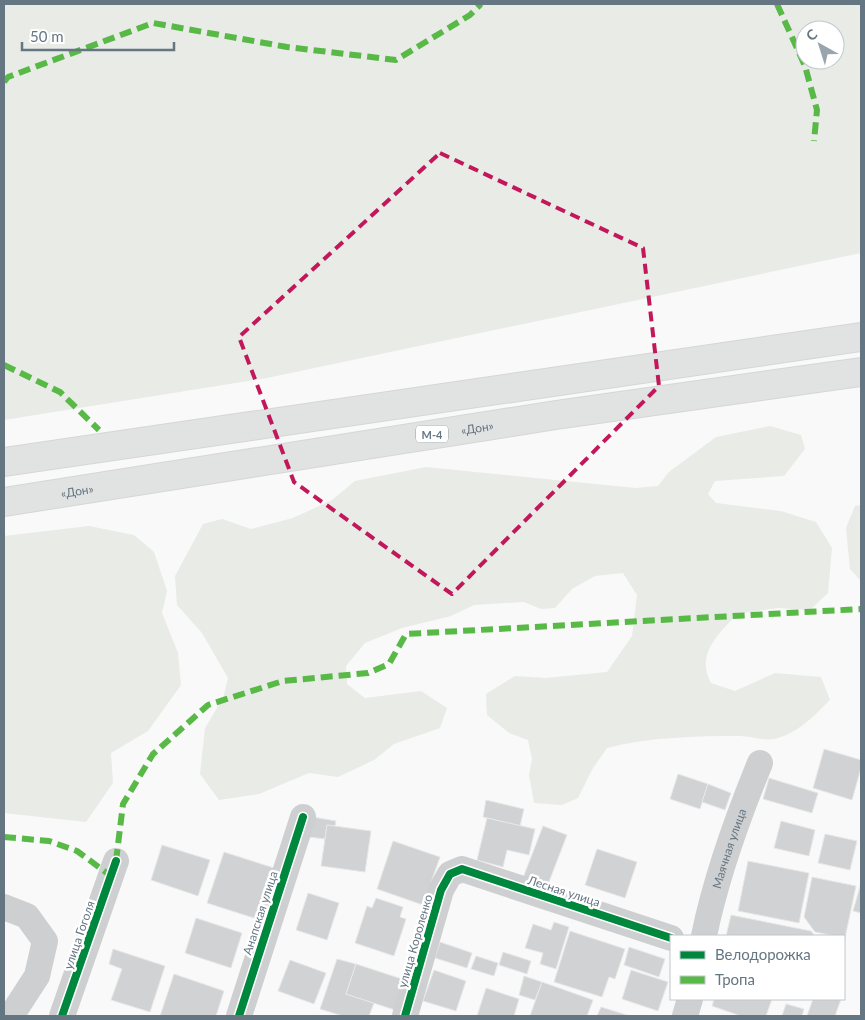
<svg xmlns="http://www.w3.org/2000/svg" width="865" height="1020" font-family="Lato,sans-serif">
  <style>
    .green { fill: #e8ebe6; fill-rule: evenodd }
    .building { fill: #d0d2d3; stroke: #e8e8e8 }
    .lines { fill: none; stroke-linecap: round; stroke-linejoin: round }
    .highway-casing { stroke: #d5d6d6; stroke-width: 30 }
    .minor { stroke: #cecfd0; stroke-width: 26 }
    .highway { stroke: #e1e2e2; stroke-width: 28 }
    .quiet { stroke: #58b947; stroke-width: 6; stroke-dasharray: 12 6; stroke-linecap: butt }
    .cycleway-casing { stroke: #fff; stroke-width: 11 }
    .cycleway { stroke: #00873e; stroke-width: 8 }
    .marked { fill: none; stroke: #c2185b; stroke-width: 4; stroke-dasharray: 10 6; stroke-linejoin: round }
    .labels { text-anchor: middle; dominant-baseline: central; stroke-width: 5; stroke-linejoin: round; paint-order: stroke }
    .shield { fill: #fff; stroke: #939fa8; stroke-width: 1 }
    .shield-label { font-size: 11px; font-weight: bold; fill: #657683 }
    .street-label { font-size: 12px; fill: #657683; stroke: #fff }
  </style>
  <rect width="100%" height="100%" fill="#f9f9f9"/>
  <g class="green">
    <path d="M4,4H861V253L267,378L4,420ZM805,30H835V60H805Z"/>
    <path d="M770,426L801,435L805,449L784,476L715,481L708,494L716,503L781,511L816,522L832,548L828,593L810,610L778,608L737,614C719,634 695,654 711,683L735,691L775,673L821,677L830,700C814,716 797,734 774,739C764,741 750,736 740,736C696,736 649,737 607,748L593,768L578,798L562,805L534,803L529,775L532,759L528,740L509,733L487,715L486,694L515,676L546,678L607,672L632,636L637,595L623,573L595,576L572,589L555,608L541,609L524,602L474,605L451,616L402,628L365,643L346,666L347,684L365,698L421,691L447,708L440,728L394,744L374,760L338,777L309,773L259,794L219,800L200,774L205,728L223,698L228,678L202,633L177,605L175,576L203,524L222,519L251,529L293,518L332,500L355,481L426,467L635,488L658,486L669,472L716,437Z"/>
    <path d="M861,505V581L850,569L846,528L855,506Z"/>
    <path d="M89,526L134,535L154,552L167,591L162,613L178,653L181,685L148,731L111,753L113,783L86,822L4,813V536Z"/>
  </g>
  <g class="building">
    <path d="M824,749L861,760V768L852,800L813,788Z"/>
    <path d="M678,774L708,784L700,809L670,799Z"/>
    <path d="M769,778L818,793L812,813L763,799Z"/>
    <path d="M708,784L731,793L725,810L702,802Z"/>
    <path d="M486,800L524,809L520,826L483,817Z"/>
    <path d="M313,817L336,821L335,826L327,825L325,839L309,837Z"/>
    <path d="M487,818L535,829L529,855L507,850L503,867L477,860Z"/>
    <path d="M781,821L815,830L809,856L774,848Z"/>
    <path d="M327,825L371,831L365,872L321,866Z"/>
    <path d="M543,826L567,835L547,887L523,878Z"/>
    <path d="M825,834L857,841L850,870L818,863Z"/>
    <path d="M393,841L440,857L423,905L377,889Z"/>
    <path d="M162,845L210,860L198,896L151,880Z"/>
    <path d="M597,849L637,862L625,898L585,885Z"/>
    <path d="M224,852L274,868L257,919L207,903Z"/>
    <path d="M748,861L809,873L799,923L738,911Z"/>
    <path d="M812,877L856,886L845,938L815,932L804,917Z"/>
    <path d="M861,883V913L853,911Z"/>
    <path d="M308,893L339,903L327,940L296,930Z"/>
    <path d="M376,898L403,907L400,917L406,919L394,956L355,943L367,906L372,908Z"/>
    <path d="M731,915L811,931L815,936H726Z"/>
    <path d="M196,918L242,933L231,968L185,953Z"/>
    <path d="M554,922L569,927L556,969L540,964L543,953L525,948L533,924L551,930Z"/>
    <path d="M570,931L625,949L615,979L609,977L602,997L554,982Z"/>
    <path d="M440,942L472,953L467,968L435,958Z"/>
    <path d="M629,947L665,959L659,977L624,965Z"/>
    <path d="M113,949L165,966L150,1012L111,1000L122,969L109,964Z"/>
    <path d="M503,952L531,961L527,974L499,965Z"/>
    <path d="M476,956L498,963L494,976L471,969Z"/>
    <path d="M337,959L356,964L346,994L374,1003L369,1016H343L320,1009Z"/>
    <path d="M290,960L326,973L314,1004L278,991Z"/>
    <path d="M356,964L408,981L398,1011L346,994Z"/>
    <path d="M434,970L466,981L456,1011L423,1001Z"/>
    <path d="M631,970L668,982L658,1011L622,999Z"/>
    <path d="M174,974L224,991L216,1016H160Z"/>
    <path d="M524,976L542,982L535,1000L519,995Z"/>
    <path d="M542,982L593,1000L587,1016H530Z"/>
    <path d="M486,988L519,999L514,1016H477Z"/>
    <path d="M714,999H772L766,1016H741L712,1006Z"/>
    <path d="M813,999H841L835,1016H807Z"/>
    <path d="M786,1004L804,1009L802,1016H782Z"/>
    <path d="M601,1007L630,1016H597Z"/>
  </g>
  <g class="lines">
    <g class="highway-casing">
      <g id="highway">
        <path d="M4,462L861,337"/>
        <path id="s2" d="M4,502L556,415L861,372"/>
      </g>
    </g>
    <g class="minor">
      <path d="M4,907L27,916L45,941L37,976L11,1016"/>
      <path id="s1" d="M704,936C716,877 737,819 760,763"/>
      <path d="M62,1016L116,861"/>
      <path d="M239,1016L303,817"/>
      <path d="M405,1016L441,890L450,874L462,869L671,938"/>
      <path d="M685,1016L690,999"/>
    </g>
    <use href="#highway" class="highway"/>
    <g class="quiet">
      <path d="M777,4L805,66L817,110L814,141"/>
      <path d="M4,82L8,77L153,23L287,47L396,60L470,15L481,4"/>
      <path d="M4,365L60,392L99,430"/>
      <path d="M4,837L49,841L77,851L111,876"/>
      <path d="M116,861L123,804L153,754L208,705L283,681L368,673L389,664L406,634L861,609"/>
    </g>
    <g class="cycleway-casing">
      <g id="cycleway">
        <path d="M62,1016L116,861"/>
        <path d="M239,1016L303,817"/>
        <path d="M405,1016L441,890L450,874L462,869L671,938"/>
      </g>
    </g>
    <use href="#cycleway" class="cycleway"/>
  </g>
  <path class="marked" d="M440,153L643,248L659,386L452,594L294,482L239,337Z"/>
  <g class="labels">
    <rect class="shield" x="416" y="425.5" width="32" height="17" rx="4"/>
    <g class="shield-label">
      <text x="432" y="434">М-4</text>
    </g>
    <g class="street-label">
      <text stroke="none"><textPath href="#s2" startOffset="479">«Дон»</textPath></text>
      <text stroke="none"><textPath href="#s2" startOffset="74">«Дон»</textPath></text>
      <text stroke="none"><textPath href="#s1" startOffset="91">Маячная улица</textPath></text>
      <text transform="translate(564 891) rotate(18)">Лесная улица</text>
      <text transform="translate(260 913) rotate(-72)">Анапская улица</text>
      <text transform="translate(79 935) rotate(-71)">улица Гоголя</text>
      <text transform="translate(415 941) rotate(-74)">улица Короленко</text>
    </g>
  </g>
  <rect width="865" height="1020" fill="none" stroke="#657683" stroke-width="10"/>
  <rect x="670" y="935" width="175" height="65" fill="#ffffff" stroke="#c1c8cd"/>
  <rect x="680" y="951" width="25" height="8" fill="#00873e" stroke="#c1c8cd"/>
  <text x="715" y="960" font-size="15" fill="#657683">Велодорожка</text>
  <rect x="680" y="976" width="25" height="8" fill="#58b947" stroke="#c1c8cd"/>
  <text x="715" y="985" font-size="15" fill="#657683">Тропа</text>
  <g transform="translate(820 45) rotate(321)"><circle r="24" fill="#ffffff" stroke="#c1c8cd"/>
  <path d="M0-4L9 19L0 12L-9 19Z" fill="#99a4ac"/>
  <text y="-8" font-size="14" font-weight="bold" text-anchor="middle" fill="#657683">С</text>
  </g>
  <path d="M22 42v8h152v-8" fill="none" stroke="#657683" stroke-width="2.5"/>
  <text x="30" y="42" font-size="15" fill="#657683" stroke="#ffffff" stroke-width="4" paint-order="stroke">50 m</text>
</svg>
